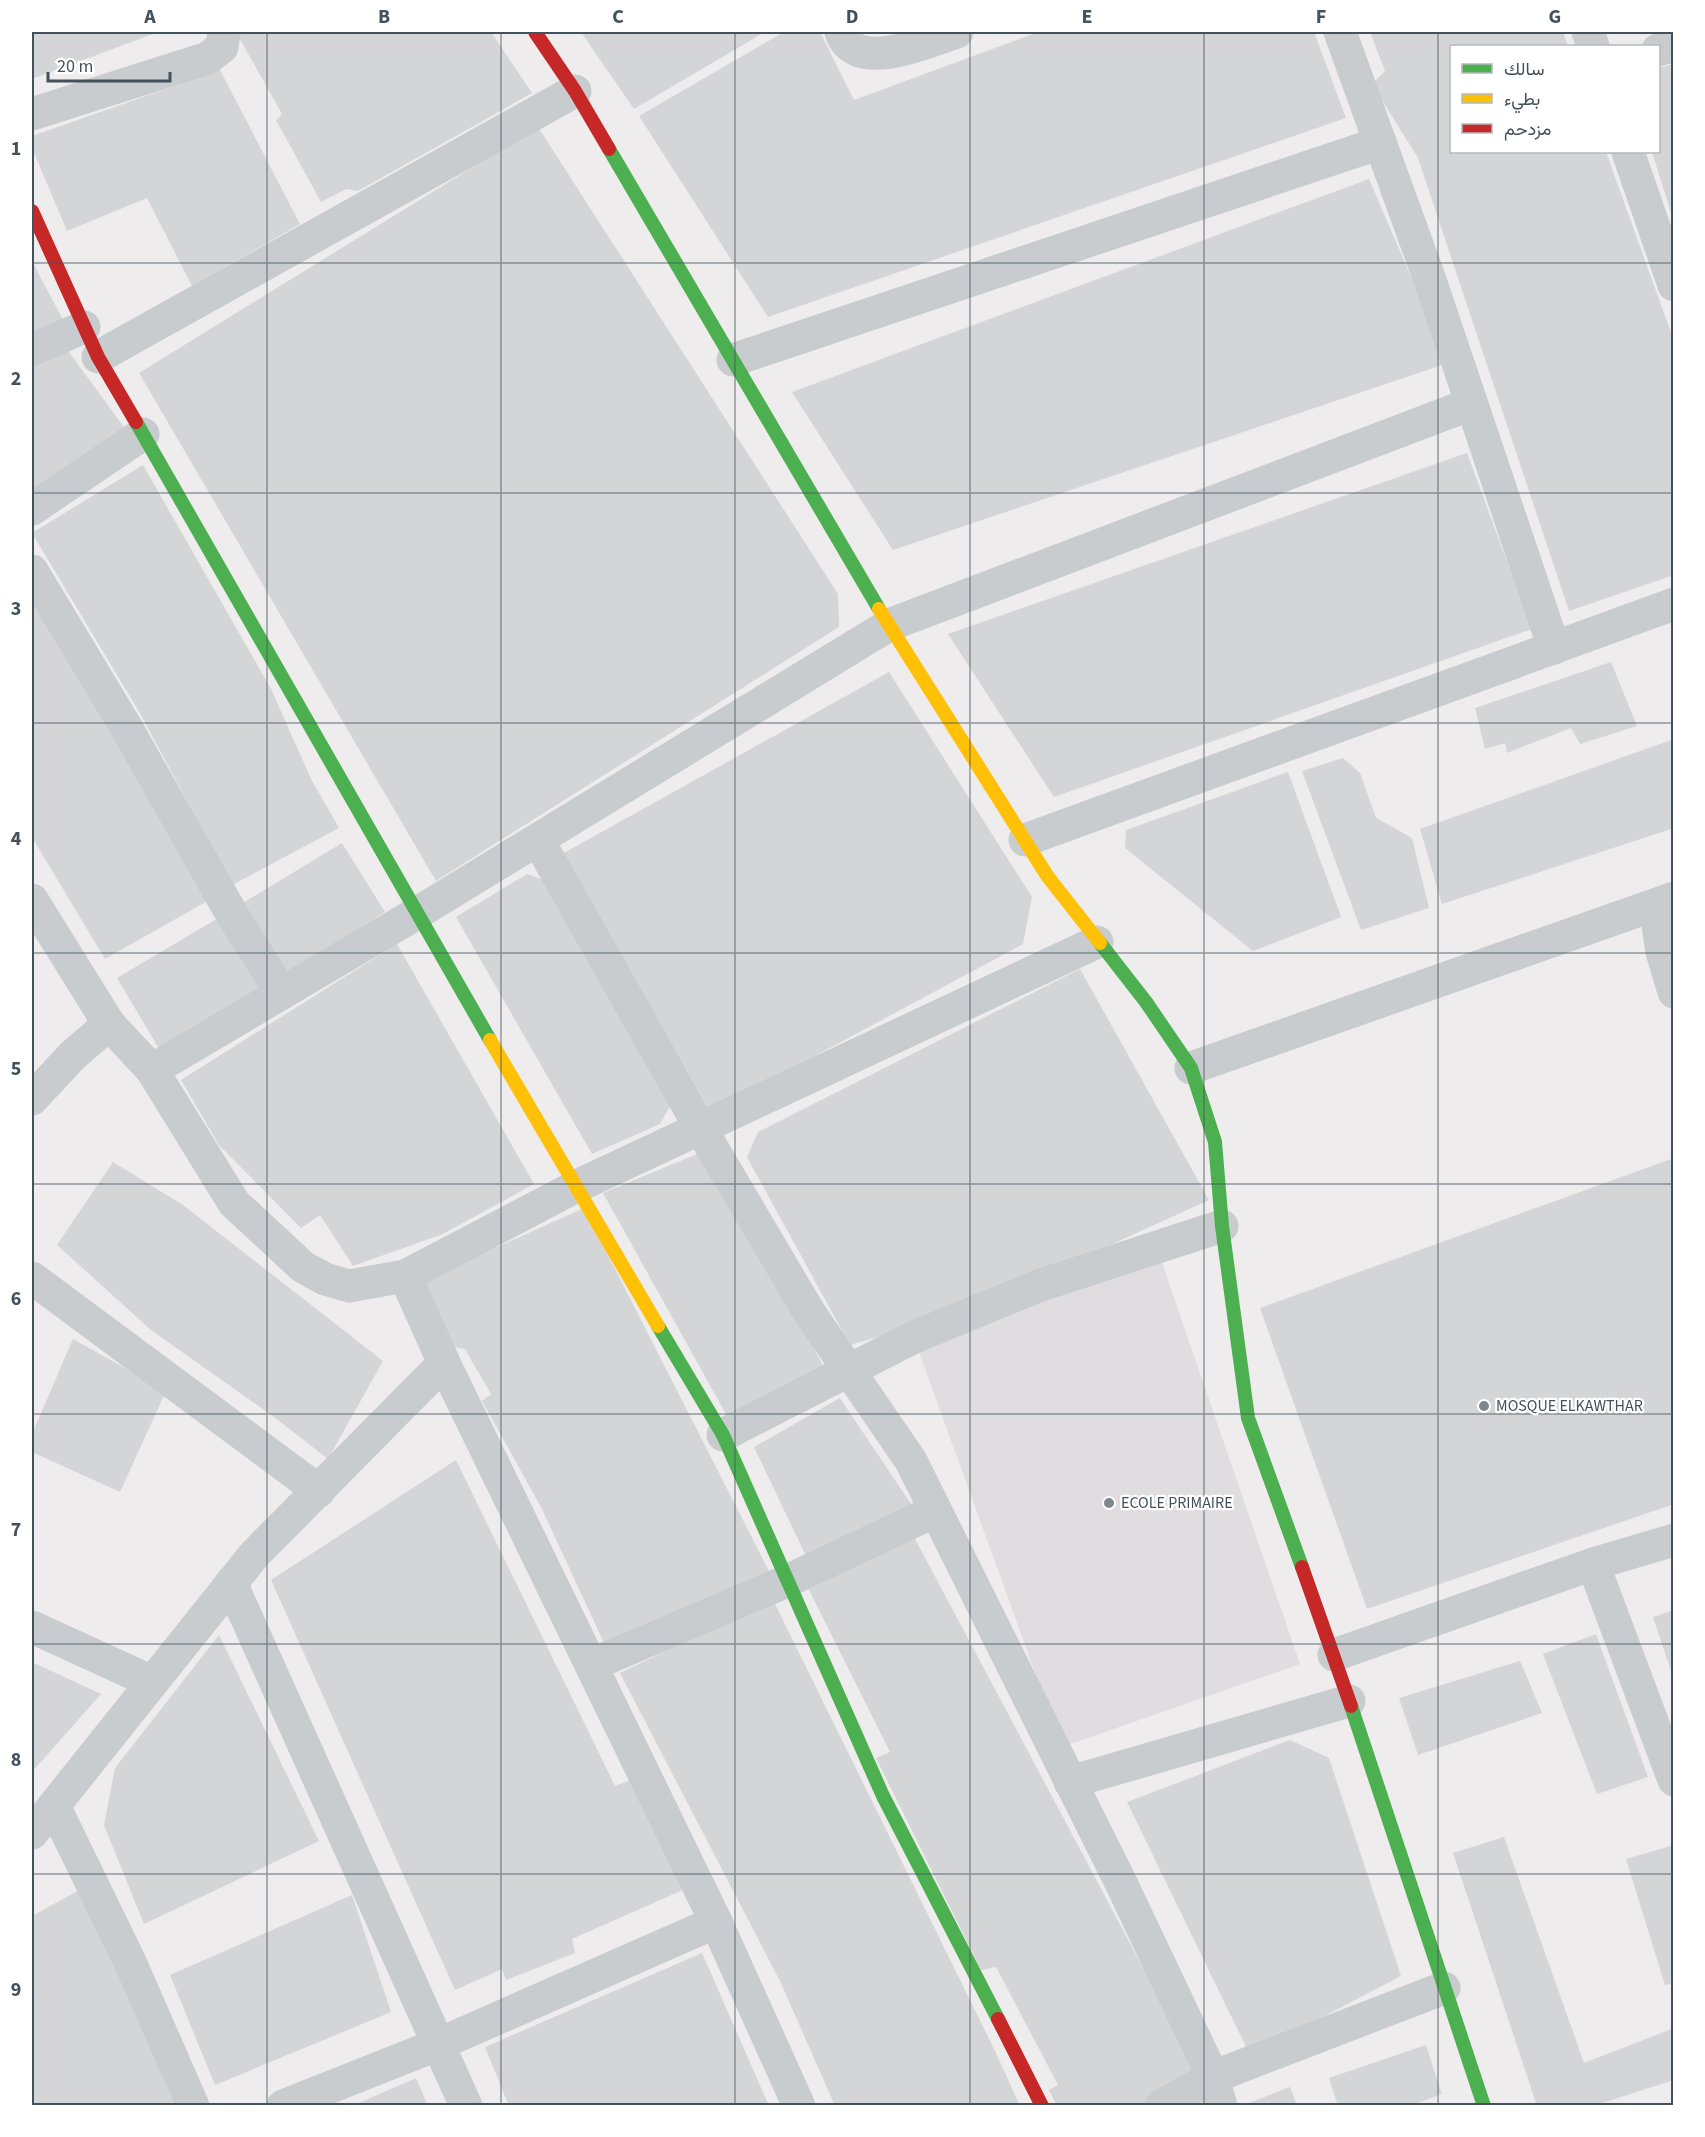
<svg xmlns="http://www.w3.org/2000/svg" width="1705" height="2137" font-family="'Source Sans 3',Vazirmatn,sans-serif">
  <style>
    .education { fill: #dfdddf }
    .building { fill: #d4d5d7 }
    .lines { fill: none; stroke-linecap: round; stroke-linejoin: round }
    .street { stroke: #c8ccce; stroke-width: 33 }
    .fast { stroke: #4caf50; stroke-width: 14 }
    .slow { stroke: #ffc107; stroke-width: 14 }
    .jam { stroke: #c62828; stroke-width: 14 }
    .grid { fill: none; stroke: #42515b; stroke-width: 1.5; stroke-opacity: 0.55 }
    .poi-dot { fill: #7e878e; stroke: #fff; stroke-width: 2 }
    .labels { text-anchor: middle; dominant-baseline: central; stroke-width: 4.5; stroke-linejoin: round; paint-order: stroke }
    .poi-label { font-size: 16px; fill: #42515b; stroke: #fff; text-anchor: start }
    .neatline { fill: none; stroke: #42515b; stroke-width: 2 }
    .grid-label { font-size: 20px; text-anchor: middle; font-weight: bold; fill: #42515b }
  </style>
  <rect width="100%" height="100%" fill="#eeecec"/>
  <path class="education" d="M1159,1254L1300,1664L1062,1747L915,1341Z"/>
  <g class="building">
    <path d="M32,32H158L32,79Z"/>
    <path d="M236,32H491L532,93L358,191L346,189L321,202L276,120L282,114Z"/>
    <path d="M581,32H765L634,109Z"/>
    <path d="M784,32H820L854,100L1038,32H1314L1346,118L768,317L639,116Z"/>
    <path d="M1370,32H1563L1568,46H1452V152H1606L1674,341V575L1569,611L1418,158L1372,84L1385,71Z"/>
    <path d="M1674,64V219H1673L1652,152H1658V68Z"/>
    <path d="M220,70L300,224L192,286L147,198L67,231L32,148V136Z"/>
    <path d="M538,127L838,594L839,627L436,881L139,373Z"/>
    <path d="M1369,179L1448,363L893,550L792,392Z"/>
    <path d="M32,261L63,320L32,333Z"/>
    <path d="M66,348L132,438L32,497V363Z"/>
    <path d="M1467,453L1532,629L1054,797L948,634Z"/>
    <path d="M143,465L271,689L311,779L339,828L232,885L141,715L32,533Z"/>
    <path d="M32,599L211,899L105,959L32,837Z"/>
    <path d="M1611,662L1637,726L1580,744L1571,728L1507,753L1505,743L1485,749L1475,708Z"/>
    <path d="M889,672L1032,897L1023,944L711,1112L562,854Z"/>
    <path d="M1674,739V828L1442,904L1420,829Z"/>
    <path d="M1343,758L1360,773L1376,818L1412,838L1429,908L1361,930L1302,771Z"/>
    <path d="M1288,772L1341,917L1253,951L1125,848L1126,830Z"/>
    <path d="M342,843L385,912L279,980L241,904Z"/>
    <path d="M527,874L544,880L671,1105L660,1124L592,1154L456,917Z"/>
    <path d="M225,914L276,987L161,1052L117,978Z"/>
    <path d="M397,944L534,1184L443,1234L353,1266L320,1215L301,1228L219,1145L181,1080Z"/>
    <path d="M1080,969L1209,1200L963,1312L850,1345L747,1157L758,1132Z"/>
    <path d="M707,1150L826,1371L727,1416L603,1193Z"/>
    <path d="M1674,1158V1504L1367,1609L1260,1308Z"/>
    <path d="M113,1162L183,1205L383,1361L328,1459L274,1417L151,1330L57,1245Z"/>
    <path d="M584,1208L773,1579L604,1643L541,1507L482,1401L491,1394L465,1349L454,1347L424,1280Z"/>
    <path d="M73,1339L166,1391L120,1492L32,1452V1434Z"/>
    <path d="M840,1398L913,1507L806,1556L754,1447Z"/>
    <path d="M456,1460L615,1786L636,1778L685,1889L572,1939L575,1953L506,1980L502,1969L455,1990L271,1580Z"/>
    <path d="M913,1535L1199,2073L1140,2106H1057L1049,2090L1058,2085L996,1967L981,1970L876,1758L890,1752L806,1584Z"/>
    <path d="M773,1600L996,2053L1020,2106H835L781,1983L620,1673Z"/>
    <path d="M1674,1610V1677H1673L1653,1617Z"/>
    <path d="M1596,1634L1648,1777L1597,1794L1543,1654Z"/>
    <path d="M219,1635L319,1841L144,1924L104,1825L115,1768Z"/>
    <path d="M1520,1661L1542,1713L1418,1755L1399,1698Z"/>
    <path d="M32,1662L101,1694L32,1772Z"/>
    <path d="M1290,1740L1329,1758L1401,1976L1250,2055L1127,1802Z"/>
    <path d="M1504,1837L1584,2063L1674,2028V2080L1593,2106H1537L1453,1853Z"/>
    <path d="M1674,1845V1983L1665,1985L1626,1859Z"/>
    <path d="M81,1889L174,2104L171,2106H32V1916Z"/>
    <path d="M352,1895L391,2012L215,2085L170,1975Z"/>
    <path d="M702,1953L769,2106H509L485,2047Z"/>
    <path d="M1426,2045L1442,2094L1410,2106H1338L1329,2078Z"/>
    <path d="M416,2078L428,2106H352Z"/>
    <path d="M1290,2087L1297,2106H1244V2105Z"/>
  </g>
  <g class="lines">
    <g class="street">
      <path d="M841,32C855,75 928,41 957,32"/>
      <path d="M1340,32L1431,283L1554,648"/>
      <path d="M1588,32L1593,46"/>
      <path d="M1658,50L1674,45"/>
      <path d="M32,114L208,58L222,47L224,32"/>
      <path d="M1628,152L1674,285"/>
      <path d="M32,350L84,327"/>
      <path d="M98,357L575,91"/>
      <path d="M733,360L1380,143"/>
      <path d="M32,509L143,434"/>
      <path d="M32,571L126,727L233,916L281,992"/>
      <path d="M538,840L701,1129L809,1312L911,1461L1122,1885L1213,2077L1221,2106"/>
      <path d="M1025,840L1674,604"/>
      <path d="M32,900L109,1024L152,1070L234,1203L303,1267L325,1279L349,1286L405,1276L575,1187L1097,942"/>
      <path d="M1655,905L1662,952L1674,992"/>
      <path d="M1191,1068L1674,898"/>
      <path d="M152,1070L419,912L889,625L1471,404"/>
      <path d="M32,1099L72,1056L109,1024"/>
      <path d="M405,1276L444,1363L716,1922L799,2106"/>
      <path d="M32,1278L319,1491"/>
      <path d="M723,1435L912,1338L1038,1286L1222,1226"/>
      <path d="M1593,1564L1674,1780"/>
      <path d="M231,1583L466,2106"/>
      <path d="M32,1627L150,1681"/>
      <path d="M1334,1655L1593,1564L1674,1540"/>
      <path d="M591,1665L787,1581L935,1511"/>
      <path d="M1070,1782L1349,1701"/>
      <path d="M54,1806L130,1962L193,2106"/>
      <path d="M32,1833L254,1555L444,1363"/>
      <path d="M283,2106L439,2044L716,1922"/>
      <path d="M1161,2106L1213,2077L1444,1988"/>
    </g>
    <g class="fast">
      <path d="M609,149L879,609"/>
      <path d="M136,422L490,1040"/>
      <path d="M1100,943L1146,1002L1191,1068L1215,1142L1222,1226L1248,1418L1302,1567"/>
      <path d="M658,1326L723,1435L883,1796L998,2019"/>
      <path d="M1351,1706L1484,2106"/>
    </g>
    <g class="slow">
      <path d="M879,609L1048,877L1100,943"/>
      <path d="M490,1040L658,1326"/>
    </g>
    <g class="jam">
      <path d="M535,32L575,91L609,149"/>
      <path d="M32,211L98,357L136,422"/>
      <path d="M1302,1567L1351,1706"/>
      <path d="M998,2019L1042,2106"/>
    </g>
  </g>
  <path class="grid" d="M267,32V2106M501,32V2106M735,32V2106M970,32V2106M1204,32V2106M1438,32V2106M32,263H1674M32,493H1674M32,723H1674M32,953H1674M32,1184H1674M32,1414H1674M32,1644H1674M32,1874H1674"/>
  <g class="poi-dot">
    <circle cx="1484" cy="1406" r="6"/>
    <circle cx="1109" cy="1503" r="6"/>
  </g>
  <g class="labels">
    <g class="poi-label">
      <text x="1496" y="1406">MOSQUE ELKAWTHAR</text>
      <text x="1121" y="1503">ECOLE PRIMAIRE</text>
    </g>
  </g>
  <rect width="1705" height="2137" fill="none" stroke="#ffffff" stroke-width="66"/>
  <rect x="1450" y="45" width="210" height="108" fill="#ffffff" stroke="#b3b9bd" stroke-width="1.5"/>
  <rect x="1462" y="64" width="30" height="9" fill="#4caf50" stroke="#b3b9bd" stroke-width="1.5"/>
  <text x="1504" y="75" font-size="18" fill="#42515b">سالك</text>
  <rect x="1462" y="94" width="30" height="9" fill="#ffc107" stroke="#b3b9bd" stroke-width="1.5"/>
  <text x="1504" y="105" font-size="18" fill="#42515b">بطيء</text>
  <rect x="1462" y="124" width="30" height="9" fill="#c62828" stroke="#b3b9bd" stroke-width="1.5"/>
  <text x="1504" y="135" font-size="18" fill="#42515b">مزدحم</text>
  <path d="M48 72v9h122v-9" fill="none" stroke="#42515b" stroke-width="3"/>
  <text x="57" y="72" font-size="18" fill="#42515b" stroke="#ffffff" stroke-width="4.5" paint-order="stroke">20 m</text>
  <rect x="33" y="33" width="1639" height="2071" class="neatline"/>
  <g class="grid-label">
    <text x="150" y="23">A</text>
    <text x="384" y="23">B</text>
    <text x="618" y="23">C</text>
    <text x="852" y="23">D</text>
    <text x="1087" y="23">E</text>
    <text x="1321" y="23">F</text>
    <text x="1555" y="23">G</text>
    <text x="16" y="155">1</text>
    <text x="16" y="385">2</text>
    <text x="16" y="615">3</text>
    <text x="16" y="845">4</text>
    <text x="16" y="1075">5</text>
    <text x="16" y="1305">6</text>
    <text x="16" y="1536">7</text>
    <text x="16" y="1766">8</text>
    <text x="16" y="1996">9</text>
  </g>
</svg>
